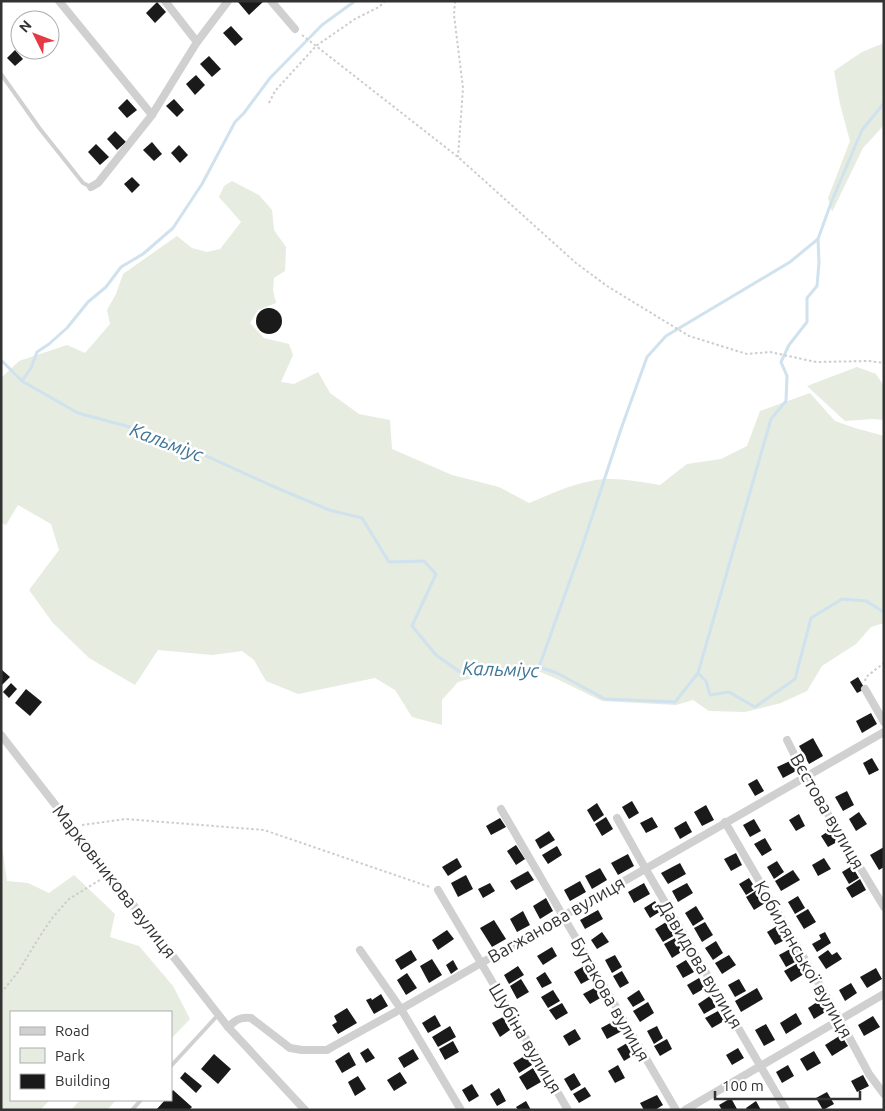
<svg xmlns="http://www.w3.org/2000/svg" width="885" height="1111" font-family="Ubuntu,sans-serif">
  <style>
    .green { fill: #e6ecdf }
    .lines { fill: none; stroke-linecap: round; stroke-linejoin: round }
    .stream { stroke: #cfe2ee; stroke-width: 3 }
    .building { fill: #1a1a1a }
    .path { stroke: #cdcdcd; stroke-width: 2; stroke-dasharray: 2.5 2.5; stroke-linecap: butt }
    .service { stroke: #d0d0d0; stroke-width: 4 }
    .minor { stroke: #d0d0d0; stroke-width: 8 }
    .labels { text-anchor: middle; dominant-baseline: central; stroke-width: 5; stroke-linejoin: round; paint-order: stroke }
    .street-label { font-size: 18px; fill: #333; stroke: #fff }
    .water-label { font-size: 19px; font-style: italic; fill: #3f7597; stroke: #fff }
  </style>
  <rect width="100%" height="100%" fill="#fff"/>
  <g class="green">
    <path d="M884,43V126H883L863,148L832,212L828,198L850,141L840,104L834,71L862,52Z"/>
    <path d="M232,181L259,195L272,210L274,230L286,247L285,271L274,278L273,290L276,303L258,310L250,323L264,338L289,344L293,355L281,382L294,384L318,372L330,393L359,414L390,420L392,449L452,475L499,487L529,503C549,495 569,485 591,481C612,476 639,482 660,485L687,464L721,459L747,446L760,411L810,393L835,421L855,428L884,436V623L871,627L856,644L822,666L807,691L781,703L745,712L709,711L693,700L676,705L602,701L557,679L538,671L475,677L458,682L442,700V725L412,717L395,690L375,678L298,694L266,681L254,660L242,651L212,655L158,650L135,685L89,658L53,623L29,590L59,550L51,524L18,505L6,525L1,523V378L19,361L67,345L85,353L110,324L107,310L116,294L123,274L177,236L192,248L207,252L220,249L241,222L219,197L224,186Z"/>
    <path d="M857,367L876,374L884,386V420L873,419L845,421L807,386Z"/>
    <path d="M1,847H2L7,881L28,883L49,893L74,875L115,914L110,937L139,946L173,986L190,1019L171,1039V1012H11V1100H50L40,1110H1Z"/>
    <path d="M80,1100H116L107,1110H71Z"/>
  </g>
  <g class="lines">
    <g class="stream">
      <path d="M1,360L22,381L78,413L152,433L202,454L270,485L329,510L362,518L389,562L424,561L436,574L412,626L436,655L460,672H495L539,667L557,673L605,699L675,702L698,673L706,681L710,695L729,692L755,707L795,679L811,618L842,599L866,601L884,612"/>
      <path d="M22,381L31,368L37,352L49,344L67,328L88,302L106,287L121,267L143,254L173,228L202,184L235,122L244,113L270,78L322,25L355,1"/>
      <path d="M539,667L582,547L621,429L647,357L666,336L790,262L818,239L831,203L862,130L884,103"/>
      <path d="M698,673L771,419L786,401L787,376L781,362L789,345L807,322V298L817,286L819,263L818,239"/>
    </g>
  </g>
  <g class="building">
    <path d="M239,1H264L249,15L238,2Z"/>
    <path d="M157,2L166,12L155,23L146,13Z"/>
    <path d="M231,26L243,39L235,46L223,33Z"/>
    <path d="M15,50L23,59L15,66L7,58Z"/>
    <path d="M209,56L221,69L212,77L200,64Z"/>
    <path d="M196,75L205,85L195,95L186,84Z"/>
    <path d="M127,99L137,110L127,118L118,108Z"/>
    <path d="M174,99L184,110L177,117L166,106Z"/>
    <path d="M115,131L126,142L117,150L107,139Z"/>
    <path d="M152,142L162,154L154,161L143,150Z"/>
    <path d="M96,144L109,157L100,165L88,152Z"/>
    <path d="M179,145L188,155L180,163L171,153Z"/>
    <path d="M132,177L140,185L132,193L124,184Z"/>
    <circle cx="269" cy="321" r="13"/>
    <path d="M1,669L10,677L1,686Z"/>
    <path d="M858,677L865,689L857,693L850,682Z"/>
    <path d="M11,683L17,689L9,698L3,692Z"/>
    <path d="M26,689L42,702L30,716L15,703Z"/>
    <path d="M871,713L877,724L862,733L856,721Z"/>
    <path d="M813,738L823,756L809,764L799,746Z"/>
    <path d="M872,758L879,770L869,775L863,763Z"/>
    <path d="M790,761L796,771L783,778L777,767Z"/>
    <path d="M757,779L764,791L755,796L748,784Z"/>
    <path d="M847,791L854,805L843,811L835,797Z"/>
    <path d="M632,801L639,813L629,819L622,807Z"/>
    <path d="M597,803L604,815L594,822L587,810Z"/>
    <path d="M706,805L714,820L702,826L694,812Z"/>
    <path d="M859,812L867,824L856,831L849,819Z"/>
    <path d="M799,814L805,826L796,831L789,820Z"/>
    <path d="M606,817L613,829L602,836L595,824Z"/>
    <path d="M652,817L658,827L646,833L640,823Z"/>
    <path d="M500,818L506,827L491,835L486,826Z"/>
    <path d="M754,819L761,831L750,837L743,825Z"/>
    <path d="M686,821L692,832L680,839L674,828Z"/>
    <path d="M830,830L837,842L828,847L821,836Z"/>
    <path d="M549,831L555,840L540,849L535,840Z"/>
    <path d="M765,838L772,850L762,856L754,844Z"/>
    <path d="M516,845L525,859L516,865L507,851Z"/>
    <path d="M557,846L562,855L548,864L542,855Z"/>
    <path d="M884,847V867L879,870L870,855Z"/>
    <path d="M736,853L742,865L731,871L724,859Z"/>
    <path d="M628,854L634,866L618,875L611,863Z"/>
    <path d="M457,858L462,867L448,876L442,867Z"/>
    <path d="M824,858L831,869L818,876L812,865Z"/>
    <path d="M777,861L784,872L774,879L767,867Z"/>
    <path d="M680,863L686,874L668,884L661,873Z"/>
    <path d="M852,866L859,878L849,884L842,872Z"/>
    <path d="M600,868L607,880L592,889L585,876Z"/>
    <path d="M793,870L800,880L781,891L775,881Z"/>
    <path d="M528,871L534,880L516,890L510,881Z"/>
    <path d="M466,875L473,889L458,897L451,883Z"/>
    <path d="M749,878L756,889L746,895L739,884Z"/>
    <path d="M860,879L866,890L852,898L846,888Z"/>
    <path d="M580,881L586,892L570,901L564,890Z"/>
    <path d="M490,883L495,891L483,898L478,889Z"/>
    <path d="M644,883L650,894L634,903L628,892Z"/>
    <path d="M687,883L693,893L678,902L672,891Z"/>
    <path d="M757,890L765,903L754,910L746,897Z"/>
    <path d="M798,896L805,908L795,914L788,902Z"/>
    <path d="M546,898L553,911L540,919L533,906Z"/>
    <path d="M655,901L661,911L650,918L644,908Z"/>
    <path d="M696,906L704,919L693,926L685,913Z"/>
    <path d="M808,909L816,922L804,929L796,916Z"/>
    <path d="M598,910L603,919L585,929L580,920Z"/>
    <path d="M523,911L530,925L517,932L510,919Z"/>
    <path d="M494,920L506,939L492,947L480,928Z"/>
    <path d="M666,922L675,935L663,942L655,929Z"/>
    <path d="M705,922L713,935L702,942L694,928Z"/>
    <path d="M777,926L785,940L775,945L767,932Z"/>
    <path d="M447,930L454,939L438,950L432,940Z"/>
    <path d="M602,932L609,942L597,949L591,940Z"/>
    <path d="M825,932L831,943L817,952L812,944L821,939L819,935Z"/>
    <path d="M675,938L683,951L672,958L664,944Z"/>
    <path d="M716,941L723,953L713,960L705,948Z"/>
    <path d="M552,947L557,956L543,965L537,956Z"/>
    <path d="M790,949L797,961L786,967L779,955Z"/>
    <path d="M411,950L417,960L401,970L395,960Z"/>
    <path d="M828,950L832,955L837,952L842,959L826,969L818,957Z"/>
    <path d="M615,955L622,967L612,973L605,960Z"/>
    <path d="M729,955L736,965L722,974L715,963Z"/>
    <path d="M432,959L442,975L429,983L420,966Z"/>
    <path d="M453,960L458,969L451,974L446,965Z"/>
    <path d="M686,960L694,972L683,978L676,966Z"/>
    <path d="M798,963L804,974L791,982L784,971Z"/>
    <path d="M518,966L524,975L509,984L504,975Z"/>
    <path d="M584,966L592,978L581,984L574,972Z"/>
    <path d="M876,968L882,979L867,988L860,977Z"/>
    <path d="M622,971L629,983L620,988L613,976Z"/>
    <path d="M545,972L552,983L542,988L536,978Z"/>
    <path d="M407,973L417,988L406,995L397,980Z"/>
    <path d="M699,978L705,988L693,995L687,985Z"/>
    <path d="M521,979L529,992L517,999L510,986Z"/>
    <path d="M739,979L746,991L735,997L728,985Z"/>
    <path d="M851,983L857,993L845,1001L839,990Z"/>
    <path d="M596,987L602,997L590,1004L583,994Z"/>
    <path d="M757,988L763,999L741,1012L735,1001Z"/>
    <path d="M553,990L560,1001L548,1008L541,997Z"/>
    <path d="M639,990L645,1000L633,1007L627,998Z"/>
    <path d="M381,994L388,1006L374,1014L366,1000L371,998L372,1000Z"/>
    <path d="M710,996L716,1007L704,1014L698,1004Z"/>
    <path d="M820,1000L827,1011L814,1019L808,1008Z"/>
    <path d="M648,1002L654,1013L640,1022L633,1011Z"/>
    <path d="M562,1003L568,1013L556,1020L549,1010Z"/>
    <path d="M347,1008L357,1023L338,1034L332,1025L337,1022L334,1016Z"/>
    <path d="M718,1011L724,1021L712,1028L705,1018Z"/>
    <path d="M796,1013L802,1024L786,1034L780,1023Z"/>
    <path d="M435,1015L441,1026L428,1033L422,1023Z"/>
    <path d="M873,1016L880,1027L864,1036L858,1025Z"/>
    <path d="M503,1017L510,1030L500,1037L492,1023Z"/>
    <path d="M616,1020L622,1031L607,1039L601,1028Z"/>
    <path d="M766,1024L775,1040L764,1046L755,1030Z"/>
    <path d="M450,1026L456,1037L438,1047L432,1037Z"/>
    <path d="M657,1026L663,1038L654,1044L647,1031Z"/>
    <path d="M575,1029L581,1039L569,1046L563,1036Z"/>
    <path d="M841,1035L848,1046L832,1056L825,1045Z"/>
    <path d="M667,1039L672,1049L660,1056L654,1046Z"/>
    <path d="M453,1041L459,1052L445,1060L439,1049Z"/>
    <path d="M627,1043L634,1055L624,1061L617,1049Z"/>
    <path d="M368,1048L375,1058L366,1063L360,1053Z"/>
    <path d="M738,1048L744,1058L732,1065L726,1055Z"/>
    <path d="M413,1049L419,1059L404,1068L398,1058Z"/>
    <path d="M814,1051L821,1063L807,1071L800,1059Z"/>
    <path d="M349,1052L356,1065L342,1073L335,1061Z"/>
    <path d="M214,1054L231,1069L218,1084L201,1069Z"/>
    <path d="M526,1055L532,1065L519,1073L513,1063Z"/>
    <path d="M618,1065L625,1078L615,1083L608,1071Z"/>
    <path d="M788,1065L794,1076L782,1083L776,1072Z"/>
    <path d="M533,1068L541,1082L527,1090L519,1077Z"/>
    <path d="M185,1072L202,1086L196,1093L180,1078Z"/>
    <path d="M400,1072L407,1083L394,1091L387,1080Z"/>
    <path d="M574,1073L581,1085L571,1091L564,1079Z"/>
    <path d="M863,1075L869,1086L857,1092L851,1081Z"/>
    <path d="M358,1076L366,1089L355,1096L348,1082Z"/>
    <path d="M472,1084L479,1096L469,1102L462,1090Z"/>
    <path d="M585,1087L591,1096L579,1103L573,1094Z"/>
    <path d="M499,1088L506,1101L497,1106L490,1094Z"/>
    <path d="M173,1090L192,1107L189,1110H156L165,1100H171V1092Z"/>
    <path d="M827,1092L834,1104L823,1110L816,1098Z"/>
    <path d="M657,1095L663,1105L655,1110H644L640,1103Z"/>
    <path d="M731,1098L737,1109L736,1110H722L719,1105Z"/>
    <path d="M526,1101L531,1110H518L516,1107Z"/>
    <path d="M756,1101L761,1110H747L746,1108Z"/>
  </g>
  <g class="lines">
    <g class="path">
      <path d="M455,1L454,15L463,88L458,157"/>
      <path d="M302,35L458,157L576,263L607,286L689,336L747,354L770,352L816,362L869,361L884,363"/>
      <path d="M269,103L275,91L316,46L355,19L379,7L385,1"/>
      <path d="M865,681L866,677L884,663"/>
      <path d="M82,825L126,819L264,830L430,887"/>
      <path d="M1,993L18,972L40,936L53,917L69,899L103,878"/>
    </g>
    <g class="service">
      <path d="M1,74L40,129L83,183L91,187"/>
      <path d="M171,1066L218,1015"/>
      <path d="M132,1110L141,1100"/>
    </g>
    <g class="minor">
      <path d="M59,1L152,115"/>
      <path d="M165,1L197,42"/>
      <path d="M271,1L295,29"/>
      <path d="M91,187L98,183L152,115L197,42L228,1"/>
      <path d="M865,689L884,722"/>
      <path d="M1,735L228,1027L305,1110"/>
      <path d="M787,740L805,776L884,907"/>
      <path d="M501,809L563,916L676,1110"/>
      <path d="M617,818L645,868L786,1110"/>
      <path d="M725,822L840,1020L869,1074L884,1094"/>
      <path d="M438,890L568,1110"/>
      <path d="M360,950L401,1009L461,1110"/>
      <path d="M228,1027C236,1020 239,1017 251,1018L290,1048L302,1050H327L332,1047L401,1009L884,732"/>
      <path d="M685,1110L884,994"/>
    </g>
  </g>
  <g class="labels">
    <g class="street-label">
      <text transform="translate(828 811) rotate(60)">Вєстова вулиця</text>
      <text transform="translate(115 881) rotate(52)">Марковникова вулиця</text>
      <text transform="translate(556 919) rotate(-30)">Вагжанова вулиця</text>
      <text transform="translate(804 959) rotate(60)">Кобилянської вулиця</text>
      <text transform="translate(701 964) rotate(59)">Давидова вулиця</text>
      <text transform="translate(611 999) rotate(60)">Бутакова вулиця</text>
      <text transform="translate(526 1038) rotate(59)">Шубіна вулиця</text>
    </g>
    <g class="water-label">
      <text transform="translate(167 442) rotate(21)">Кальміус</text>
      <text transform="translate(501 669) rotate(2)">Кальміус</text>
    </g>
  </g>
  <rect width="885" height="1111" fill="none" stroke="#333333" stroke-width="5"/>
  <rect x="10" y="1011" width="162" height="90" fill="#ffffff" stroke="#adadad"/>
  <rect x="20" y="1027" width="25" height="8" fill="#d0d0d0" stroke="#adadad"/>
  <text x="55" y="1036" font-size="15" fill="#333333">Road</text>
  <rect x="20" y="1048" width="25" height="15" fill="#e6ecdf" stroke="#adadad"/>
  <text x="55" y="1061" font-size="15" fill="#333333">Park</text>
  <rect x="20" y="1074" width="25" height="15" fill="#1a1a1a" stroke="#adadad"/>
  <text x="55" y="1086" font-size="15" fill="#333333">Building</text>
  <g transform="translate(35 35) rotate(312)"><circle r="24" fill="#ffffff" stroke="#adadad"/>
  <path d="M0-4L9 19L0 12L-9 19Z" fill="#e63946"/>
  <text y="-8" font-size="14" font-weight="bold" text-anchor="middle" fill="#333333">N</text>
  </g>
  <path d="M715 1091v8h145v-8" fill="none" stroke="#333333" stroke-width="2.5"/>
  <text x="722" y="1091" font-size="15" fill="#333333" stroke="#ffffff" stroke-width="4" paint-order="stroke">100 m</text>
</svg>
